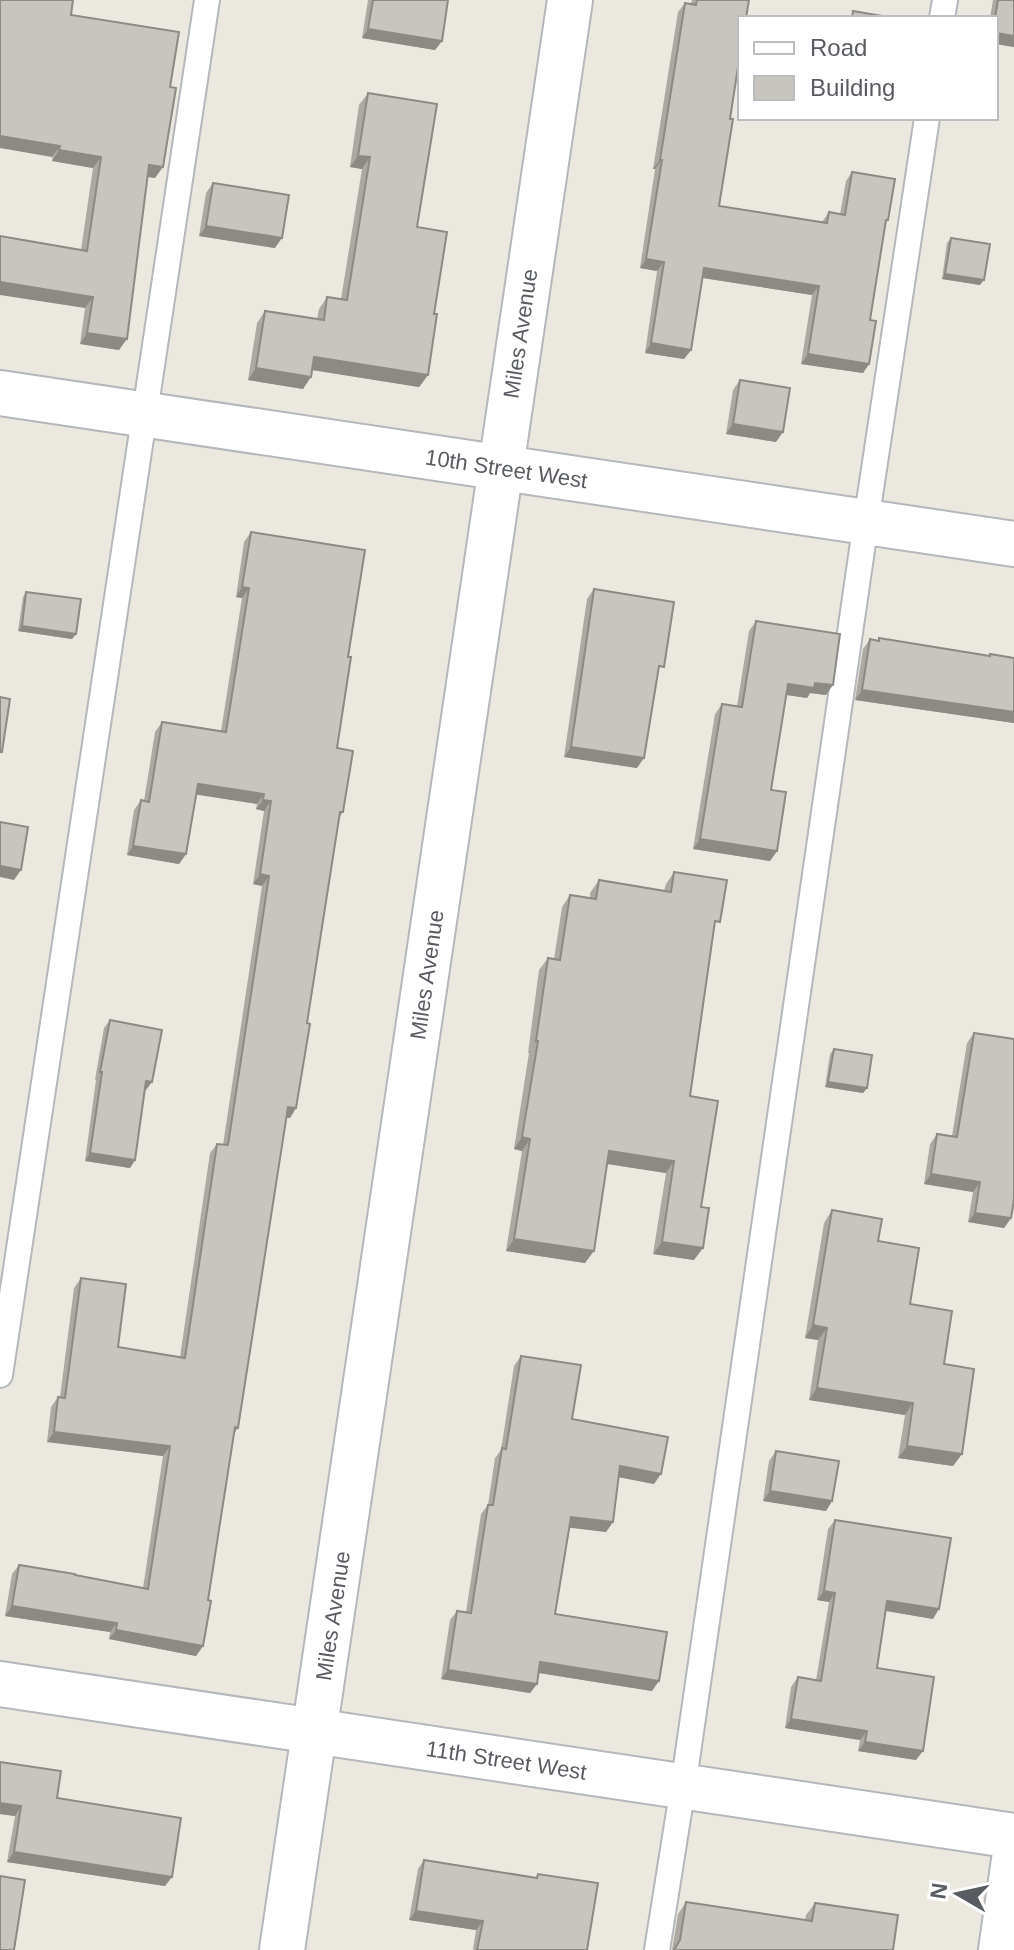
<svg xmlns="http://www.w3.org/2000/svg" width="1014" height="1950" font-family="Arial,sans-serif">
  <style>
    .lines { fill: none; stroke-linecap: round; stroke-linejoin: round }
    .service-casing { stroke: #b5b7bc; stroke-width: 28 }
    .minor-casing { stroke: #b5b7bc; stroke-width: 48 }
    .service { stroke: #fff; stroke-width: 24 }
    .minor { stroke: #fff; stroke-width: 44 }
    .wall { fill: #aca9a3 }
    .shaded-wall { fill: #8c8a85 }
    .building { fill: #c8c5be; stroke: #8c8a85; stroke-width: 2 }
    .labels { text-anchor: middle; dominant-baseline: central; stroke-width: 8; stroke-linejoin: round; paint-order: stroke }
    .street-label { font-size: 22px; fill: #585b60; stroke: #fff }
  </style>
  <rect width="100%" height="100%" fill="#ebe9df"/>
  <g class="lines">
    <g class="service-casing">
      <g id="service">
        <path d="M942,18L945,0"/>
        <path d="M0,1375L207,0"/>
        <path d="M657,1950L683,1787L866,522L927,118"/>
      </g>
    </g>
    <g class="minor-casing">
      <g id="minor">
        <path id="s1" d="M0,393L1014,544"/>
        <path id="s2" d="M0,1684L1014,1836"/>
        <path id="s3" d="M282,1950C382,1301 471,650 570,0"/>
        <path d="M1001,1950L1014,1860"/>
      </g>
    </g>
    <use href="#service" class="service"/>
    <use href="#minor" class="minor"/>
  </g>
  <g class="wall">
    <path d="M368,0H448L442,41L435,50L362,38Z"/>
    <path d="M692,0H749L730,119L719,206L822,222L829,212L840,214L846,181L852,172L888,220L886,223L870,320L869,364L863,373L801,364L812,295L702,278L691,350L684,359L645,353L657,271L640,268L655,169H653L678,12L685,3L691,4Z"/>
    <path d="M993,0H1014V47L996,44V18H990Z"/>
    <path d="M71,15L155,178L148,177L119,350L80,344L85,308L81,250L93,168L52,161Z"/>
    <path d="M368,93L417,227L434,314L428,375L419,387L312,370L303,389L248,380L257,323L265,311L317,319L319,309L327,297L341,299L362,169L350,167L359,105Z"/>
    <path d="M213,183L275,248L199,236L206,193Z"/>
    <path d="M951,238L980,285L942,279L947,243Z"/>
    <path d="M740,380L776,442L726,434L733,390Z"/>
    <path d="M251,532L348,657L337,748L343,812L339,818L307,1023L296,1108L290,1118L286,1117L238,1428L234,1434L208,1600L203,1646L196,1656L109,1639L110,1632L5,1616L12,1574L19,1565L143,1588L163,1456L47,1442L51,1407L58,1397H60L74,1288L81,1278L118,1347L180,1357L210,1153L217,1144L223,1145L262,886L253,884L264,811L256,809L257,804L197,794L186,854L179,864L127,855L134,810L141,800L144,801L155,732L162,722L221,731L242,598L236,597L244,542Z"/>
    <path d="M594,589L637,768L564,757L587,599Z"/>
    <path d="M26,592L72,639L18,631L23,597Z"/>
    <path d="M756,621L826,695L810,693L807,698L786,695L771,790L777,851L770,861L693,849L715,714L722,704L737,706L749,631Z"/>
    <path d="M879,638L989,656L1014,658V723L855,700L863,649L870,639L878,640Z"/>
    <path d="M674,872L713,931L690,1096L701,1207L694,1260L653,1254L666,1173L607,1164L585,1263L506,1251L522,1151L514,1149L529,1053H528L539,970L548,958L554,959L562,907L570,895L590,898V893L599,880L664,891L666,884Z"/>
    <path d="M110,1020L146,1090L145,1089L135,1160L130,1168L85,1161L96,1080H95L104,1028Z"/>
    <path d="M974,1033L1011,1218L1004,1228L968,1222L973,1192L924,1184L930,1144L937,1134L952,1136L967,1043Z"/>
    <path d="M834,1049L867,1088L863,1093L825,1087L830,1054Z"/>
    <path d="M832,1210L878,1241L910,1304L944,1364L962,1454L953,1466L898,1458L905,1415L809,1400L818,1340L805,1338L824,1223Z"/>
    <path d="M521,1356L572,1419L654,1484L618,1477L613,1522L606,1532L569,1527L555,1614L652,1691L539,1673L537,1684L530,1693L441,1679L450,1620L457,1611L466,1612L481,1514L488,1505L495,1458L501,1450L514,1366Z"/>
    <path d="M776,1451L832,1501L826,1511L763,1501L769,1461Z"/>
    <path d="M835,1520L933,1619L886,1611L877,1668L916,1760L858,1751L860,1740L785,1728L791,1687L798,1677L816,1680L829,1602L817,1600L828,1529Z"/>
    <path d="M0,1762L57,1798L165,1886L7,1862L15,1816L0,1814Z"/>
    <path d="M424,1860L535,1878L538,1874L587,1950H473L476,1930L409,1920L418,1869Z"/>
    <path d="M686,1902L805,1920L806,1915L815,1903L893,1950H672L678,1914Z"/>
  </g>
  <g class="shaded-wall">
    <path d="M368,29L442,41L435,50L362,38Z"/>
    <path d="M996,33L1014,36V47L996,44Z"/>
    <path d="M0,136L60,146L52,157L0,148Z"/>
    <path d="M59,150L101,157L93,168L52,161Z"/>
    <path d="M358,156L370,157L362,169L350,167Z"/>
    <path d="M660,160H662L655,169H653Z"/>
    <path d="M149,165L163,167L155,178L142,176Z"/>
    <path d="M206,226L282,238L275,248L199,236Z"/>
    <path d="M646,259L664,262L657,271L640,268Z"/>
    <path d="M704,268L819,286L812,295L697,277Z"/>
    <path d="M945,274L984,280L980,285L942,279Z"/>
    <path d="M0,282L93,297L85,308L0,295Z"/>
    <path d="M87,333L127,339L119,350L80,344Z"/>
    <path d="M651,343L691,350L684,359L645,353Z"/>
    <path d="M808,354L869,364L863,373L801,364Z"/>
    <path d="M314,357L428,375L419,387L306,369Z"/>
    <path d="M256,368L311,377L303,389L248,380Z"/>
    <path d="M733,424L783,432L776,442L726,434Z"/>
    <path d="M242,587L249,588L242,598L236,597Z"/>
    <path d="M22,626L76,634L72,639L18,631Z"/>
    <path d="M815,683L833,685L826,695L810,693L807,698L781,694L788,684Z"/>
    <path d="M862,690L1014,712V723L855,700Z"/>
    <path d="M571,747L644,758L637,768L564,757Z"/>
    <path d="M198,784L264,794L257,804L192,794Z"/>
    <path d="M263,800L271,801L264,811L256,809Z"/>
    <path d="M700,839L777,851L770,861L693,849Z"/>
    <path d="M133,846L186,854L179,864L127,855Z"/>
    <path d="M0,866L21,870L14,880L0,877Z"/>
    <path d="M260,874L269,876L262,886L253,884Z"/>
    <path d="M146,1081L152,1082L146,1090L141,1089Z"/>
    <path d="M828,1082L867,1088L863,1093L825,1087Z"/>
    <path d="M288,1107L296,1108L290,1118L281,1117Z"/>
    <path d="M522,1137L530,1139L522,1151L514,1149Z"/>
    <path d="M609,1151L674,1161L666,1173L601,1163Z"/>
    <path d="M90,1153L135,1160L130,1168L85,1161Z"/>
    <path d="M931,1174L980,1182L973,1192L924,1184Z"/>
    <path d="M975,1213L1011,1218L1004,1228L968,1222Z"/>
    <path d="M514,1239L594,1251L585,1263L506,1251Z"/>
    <path d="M662,1242L703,1248L694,1260L653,1254Z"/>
    <path d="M813,1325L827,1328L818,1340L805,1338Z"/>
    <path d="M817,1388L913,1403L905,1415L809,1400Z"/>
    <path d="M54,1432L170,1446L163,1456L47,1442Z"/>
    <path d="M907,1446L962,1454L953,1466L898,1458Z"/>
    <path d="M620,1466L661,1474L654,1484L613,1476Z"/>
    <path d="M770,1491L832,1501L826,1511L763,1501Z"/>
    <path d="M571,1517L613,1522L606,1532L564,1527Z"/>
    <path d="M824,1591L835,1593L829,1602L817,1600Z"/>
    <path d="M887,1601L939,1609L933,1619L881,1610Z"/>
    <path d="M12,1606L117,1623L110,1632L5,1616Z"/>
    <path d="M116,1630L203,1646L196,1656L109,1639Z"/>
    <path d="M540,1662L659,1681L652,1691L533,1672Z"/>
    <path d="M448,1670L537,1684L530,1693L441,1679Z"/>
    <path d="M791,1719L867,1731L860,1740L785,1728Z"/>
    <path d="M865,1742L923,1751L916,1760L858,1751Z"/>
    <path d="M0,1803L21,1806L15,1816L0,1814Z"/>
    <path d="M14,1852L172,1877L165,1886L7,1862Z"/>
    <path d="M416,1911L483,1921L476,1930L409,1920Z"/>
  </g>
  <g class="building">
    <path d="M0,0H73L71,15L179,32L170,87L176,88L163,167L149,165L127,339L87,333L93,297L0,282V236L87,251L101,157L59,150L60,146L0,136Z"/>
    <path d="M373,0H448L442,41L368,29Z"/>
    <path d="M697,0H749L746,18H740V54L730,119H733L719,206L827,223L829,212L845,215L852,172L895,179L888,220H886L870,320L876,321L869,364L808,354L819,286L704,268L691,350L651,343L664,262L646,259L662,160H660L685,3L696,5Z"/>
    <path d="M998,0H1014V36L996,33L995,18Z"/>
    <path d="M853,11L894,18H852Z"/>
    <path d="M368,93L437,104L417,227L447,232L434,314H437L428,375L314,357L311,377L256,368L265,311L324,320L327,297L347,300L370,157L358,156Z"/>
    <path d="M213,183L289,195L282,238L206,226Z"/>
    <path d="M951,238L990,244L984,280L945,274Z"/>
    <path d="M740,380L790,388L783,432L733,424Z"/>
    <path d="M251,532L365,550L348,657H351L337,748L353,751L343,812H340L307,1023L310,1024L296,1108L288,1107L238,1428L235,1427L208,1600L211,1601L203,1646L116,1630L117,1623L12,1606L19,1565L75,1574V1575L148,1589L170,1446L54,1432L58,1397L65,1398L81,1278L126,1284L118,1347L185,1358L217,1144L228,1145L269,876L260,874L271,801L263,800L264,794L198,784L186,854L133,846L141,800L149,802L162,722L226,732L249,588L242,587Z"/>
    <path d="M594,589L674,602L664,667L659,666L644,758L571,747Z"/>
    <path d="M26,592L81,599L76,634L22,626Z"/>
    <path d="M756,621L840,634L833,685L815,683L814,688L788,684L771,790L786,792L777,851L700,839L722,704L742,707Z"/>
    <path d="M879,638L990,656V654L1014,658V712L862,690L870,639L879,641Z"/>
    <path d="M0,697L10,699L2,752H0Z"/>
    <path d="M0,822L28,827L21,870L0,866Z"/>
    <path d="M674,872L727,880L720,922L715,921L690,1096L718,1101L701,1207L709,1208L703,1248L662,1242L674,1161L609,1151L594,1251L514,1239L530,1139L522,1137L538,1041H536L548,958L560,960L570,895L596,899L599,880L671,892Z"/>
    <path d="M110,1020L162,1030L152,1082L146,1081L135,1160L90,1153L102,1072H100Z"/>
    <path d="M974,1033L1014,1039V1199L1011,1218L975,1213L980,1182L931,1174L937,1134L957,1137Z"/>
    <path d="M834,1049L872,1055L867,1088L828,1082Z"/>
    <path d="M832,1210L882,1219L878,1241L919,1248L910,1304L952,1311L944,1364L974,1369L962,1454L907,1446L913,1403L817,1388L827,1328L813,1325Z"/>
    <path d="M521,1356L581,1365L572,1419L668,1437L661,1474L620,1466L613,1522L571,1517L555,1614L667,1632L659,1681L540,1662L537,1684L448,1670L457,1611L471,1613L488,1505H493L502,1448L506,1449Z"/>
    <path d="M776,1451L839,1461L832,1501L770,1491Z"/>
    <path d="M835,1520L951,1538L939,1609L887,1601L877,1668L934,1677L923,1751L865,1742L867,1731L791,1719L798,1677L821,1681L835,1593L824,1591Z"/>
    <path d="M0,1762L61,1771L57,1798L181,1818L172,1877L14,1852L21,1806L0,1803Z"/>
    <path d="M424,1860L537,1878L538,1874L598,1883L587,1950H477L483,1921L416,1911Z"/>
    <path d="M0,1876L25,1880L14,1950H0Z"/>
    <path d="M686,1902L812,1921L815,1903L898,1915L893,1950H674L680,1940Z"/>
  </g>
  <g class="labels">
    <g class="street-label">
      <text stroke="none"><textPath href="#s3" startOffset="1634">Miles Avenue</textPath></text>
      <text stroke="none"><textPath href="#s1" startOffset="512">10th Street West</textPath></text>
      <text stroke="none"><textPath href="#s3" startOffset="986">Miles Avenue</textPath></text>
      <text stroke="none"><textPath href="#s3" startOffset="338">Miles Avenue</textPath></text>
      <text stroke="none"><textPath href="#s2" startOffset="512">11th Street West</textPath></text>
    </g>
  </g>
  <rect x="738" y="16" width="260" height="104" fill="#ffffff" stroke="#bcbdbf" stroke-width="2"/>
  <rect x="754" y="42" width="40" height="12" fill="#ffffff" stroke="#bcbdbf" stroke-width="2"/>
  <text x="810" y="56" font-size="24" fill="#585b60">Road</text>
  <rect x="754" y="76" width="40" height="24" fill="#c8c5be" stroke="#bcbdbf" stroke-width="2"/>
  <text x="810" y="96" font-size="24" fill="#585b60">Building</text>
  <g transform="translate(958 1894) rotate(279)" stroke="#ffffff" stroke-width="6" paint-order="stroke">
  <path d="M0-6L14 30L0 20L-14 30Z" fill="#585b60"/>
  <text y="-12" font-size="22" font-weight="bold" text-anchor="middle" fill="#585b60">N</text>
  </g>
</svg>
